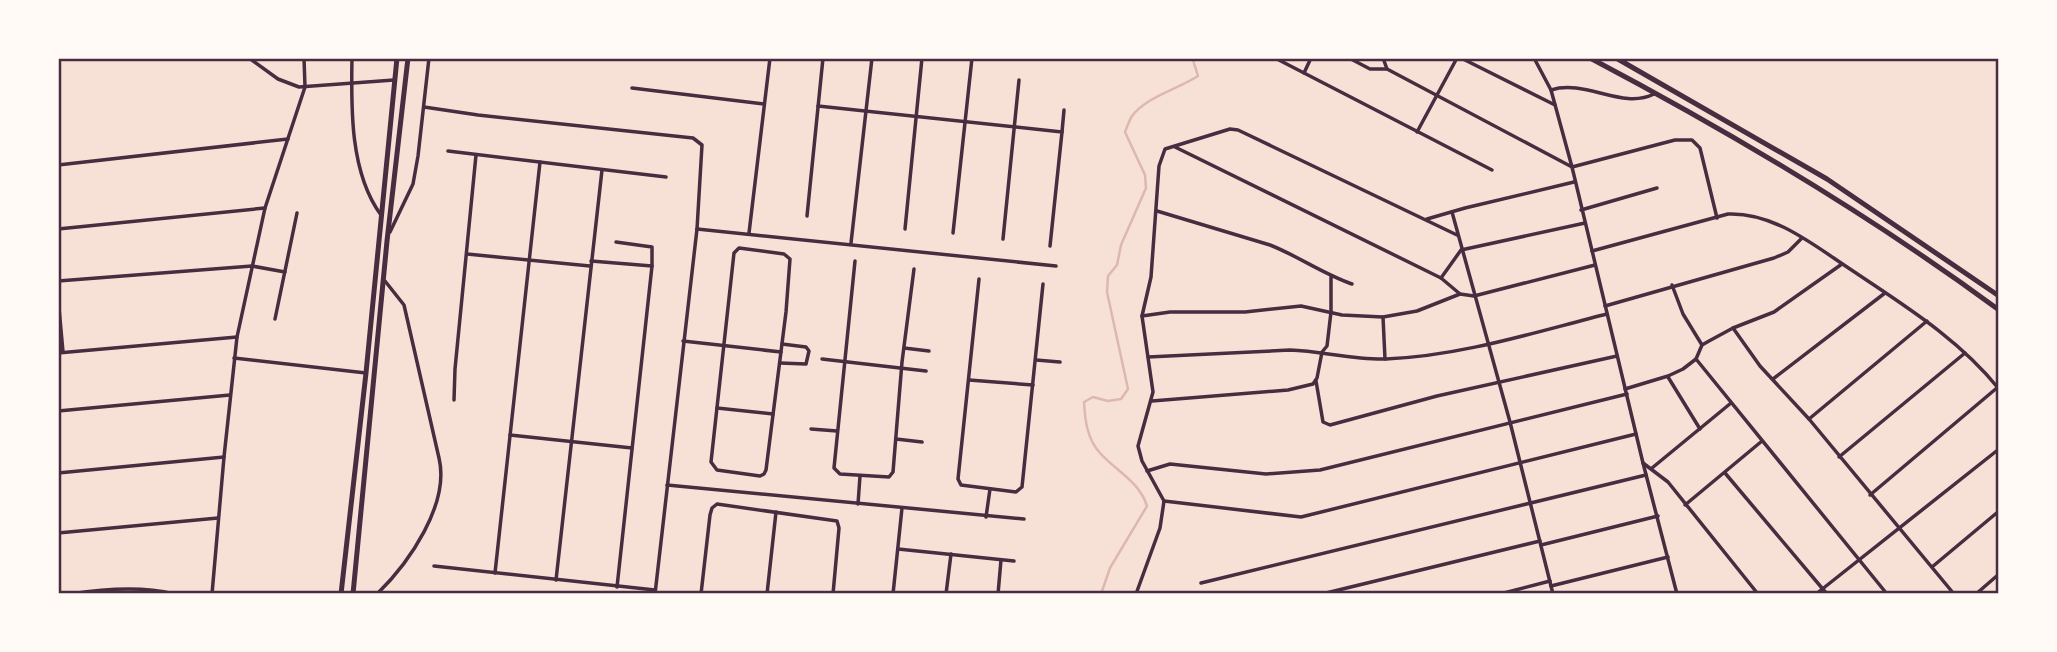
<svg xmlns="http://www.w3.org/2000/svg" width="2057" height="652" font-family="'Source Sans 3',sans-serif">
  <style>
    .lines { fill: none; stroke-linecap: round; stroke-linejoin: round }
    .stream { stroke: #dcb8b0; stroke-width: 2.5 }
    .minor { stroke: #4a2c40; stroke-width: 3.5 }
    .trunk { stroke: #4a2c40; stroke-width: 5 }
    .neatline { fill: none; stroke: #4a2c40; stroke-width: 2.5 }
  </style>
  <rect width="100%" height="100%" fill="#f7e1d7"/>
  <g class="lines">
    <path class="stream" d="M1101,594L1110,568L1147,506C1139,481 1116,471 1100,453C1087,439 1085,420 1084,402L1093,397L1108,401L1121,399L1128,389L1107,292L1108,276L1117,265L1121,245L1146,188L1145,175L1125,132C1127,127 1129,121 1132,116C1146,97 1178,89 1198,76L1193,60L1190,58"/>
    <g class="minor">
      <path d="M249,58L278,79L299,87L394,80"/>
      <path d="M352,58C351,108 350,173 381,215"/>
      <path d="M1275,58L1492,170"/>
      <path d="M1349,58L1370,69H1387"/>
      <path d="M1383,58L1387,69L1572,167L1675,140H1692L1700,148L1717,218"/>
      <path d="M1461,58L1555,105"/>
      <path d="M1534,58L1551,90L1572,167L1643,463L1677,594"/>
      <path d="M1304,73L1311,58"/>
      <path d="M632,88L764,104"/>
      <path d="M1551,90C1586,79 1622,110 1654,94"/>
      <path d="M818,106L1062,132L1050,246"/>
      <path d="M424,107L478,115L693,138L702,145L697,229L655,594"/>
      <path d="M1062,132L1064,110"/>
      <path d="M1417,132L1457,58"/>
      <path d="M1175,147L1441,278L1460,294L1474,296L1595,265"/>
      <path d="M448,151L666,177"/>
      <path d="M58,165L288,139"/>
      <path d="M1581,210L1657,188"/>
      <path d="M1157,211L1270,245C1298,256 1323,274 1352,284"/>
      <path d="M1452,212L1510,422L1553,594"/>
      <path d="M807,216L823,58"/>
      <path d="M1427,219L1465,208L1574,182"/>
      <path d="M58,229L265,208"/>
      <path d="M697,229L1056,266"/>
      <path d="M905,229L922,58"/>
      <path d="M390,232L413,184L418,156L429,58"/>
      <path d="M749,233L770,58"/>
      <path d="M953,233L972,58"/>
      <path d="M1003,239L1019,80"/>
      <path d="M851,243L872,58"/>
      <path d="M739,248L784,254L790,259L786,312L766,470L764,474L760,476L717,470L711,462L734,253Z"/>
      <path d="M1592,251L1728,214C1775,212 1816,247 1853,271C1905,306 1959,339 1999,389"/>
      <path d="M467,254L590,266"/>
      <path d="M591,261L652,266V247L616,242"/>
      <path d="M855,261L834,468L840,474L889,477L893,472L902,362L914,269"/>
      <path d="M1441,278L1461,250L1585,223"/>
      <path d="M979,279L958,479L961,485L1016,492L1022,487L1043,284"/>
      <path d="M58,281L252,266L285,272"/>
      <path d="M1672,285L1683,314L1702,345"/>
      <path d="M58,297L63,352"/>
      <path d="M1605,306L1774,258L1788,252L1802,238"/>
      <path d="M1142,316L1170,312H1245L1301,306L1342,315L1383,317L1417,311L1460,294"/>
      <path d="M1383,317L1385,359"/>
      <path d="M275,319L297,213"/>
      <path d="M1733,328L1760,366L1809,419L1954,594"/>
      <path d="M683,341L781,352"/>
      <path d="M904,348L929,351"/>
      <path d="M58,353L237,337"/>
      <path d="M1148,357L1290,350C1322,351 1353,360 1386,359C1461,356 1535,332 1607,314"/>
      <path d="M234,358L366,373"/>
      <path d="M822,359L926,371"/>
      <path d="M1696,359L1887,594"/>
      <path d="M1036,360L1060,362"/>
      <path d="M780,363L806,364L809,351L806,347L782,344"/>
      <path d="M1668,377L1700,429"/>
      <path d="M1773,379L1885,293"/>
      <path d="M969,380L1033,385"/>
      <path d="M1316,381L1323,422L1330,425L1437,396L1617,356"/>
      <path d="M1625,389L1668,376L1683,369L1696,359L1702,345L1709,341L1733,328L1774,312L1842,264"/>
      <path d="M454,400L455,369L476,155"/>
      <path d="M1152,401L1288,390L1313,384L1317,378L1322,352L1327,346L1331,312V277"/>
      <path d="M717,408L773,414"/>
      <path d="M58,411L230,395"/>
      <path d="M1809,419L1927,321"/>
      <path d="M811,429L837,431"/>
      <path d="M510,435L632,448"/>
      <path d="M896,439L922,442"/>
      <path d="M1839,457L1965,353"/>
      <path d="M1643,463L1668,482L1758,594"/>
      <path d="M1652,468L1731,403"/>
      <path d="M1147,471L1170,464L1266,474L1320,470L1627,394"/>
      <path d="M58,473L224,457"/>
      <path d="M1725,473L1827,594"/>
      <path d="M667,485L1024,519"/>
      <path d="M1870,495L1998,387"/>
      <path d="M1164,501L1301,517L1636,434"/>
      <path d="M858,504L860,476"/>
      <path d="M1685,505L1762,441"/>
      <path d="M986,517L990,489"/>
      <path d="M58,533L218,518"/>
      <path d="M1541,545L1658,516"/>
      <path d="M898,549L1014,561"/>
      <path d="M434,566L655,590"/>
      <path d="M1932,567L1999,511"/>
      <path d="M495,573L540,162"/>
      <path d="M556,580L602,170"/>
      <path d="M1201,583L1646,475"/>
      <path d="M1551,586L1668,557"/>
      <path d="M617,587L652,266"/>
      <path d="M71,594C103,589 142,586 174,594"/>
      <path d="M212,594L224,457L237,337L265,208L305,87L304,58"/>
      <path d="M377,594C409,563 450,504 439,458L404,305L385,281"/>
      <path d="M701,594L710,515L712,508L717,504L837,521L839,528L833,594"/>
      <path d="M767,594L776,512"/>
      <path d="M893,594L902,508"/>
      <path d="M946,594L951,554"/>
      <path d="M998,594L1001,560"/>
      <path d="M1136,594L1160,528L1164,501L1142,461L1138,446L1153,392L1142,316L1151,277L1159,166L1165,149L1230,129L1238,130L1457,235"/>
      <path d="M1322,594L1540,541"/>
      <path d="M1500,594L1550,581"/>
      <path d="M1816,594L1999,449"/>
      <path d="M1976,594L1999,574"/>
    </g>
    <g class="trunk">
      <path d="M1590,58C1732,133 1870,215 1999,310"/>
      <path d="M1616,58L1827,179L1999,296"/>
      <path d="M341,594L366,373L397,58"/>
      <path d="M353,594L387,241L408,58"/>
    </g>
  </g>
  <rect width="2057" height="652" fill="none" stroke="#fffaf5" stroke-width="119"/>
  <rect x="60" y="60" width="1937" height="532" class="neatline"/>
</svg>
